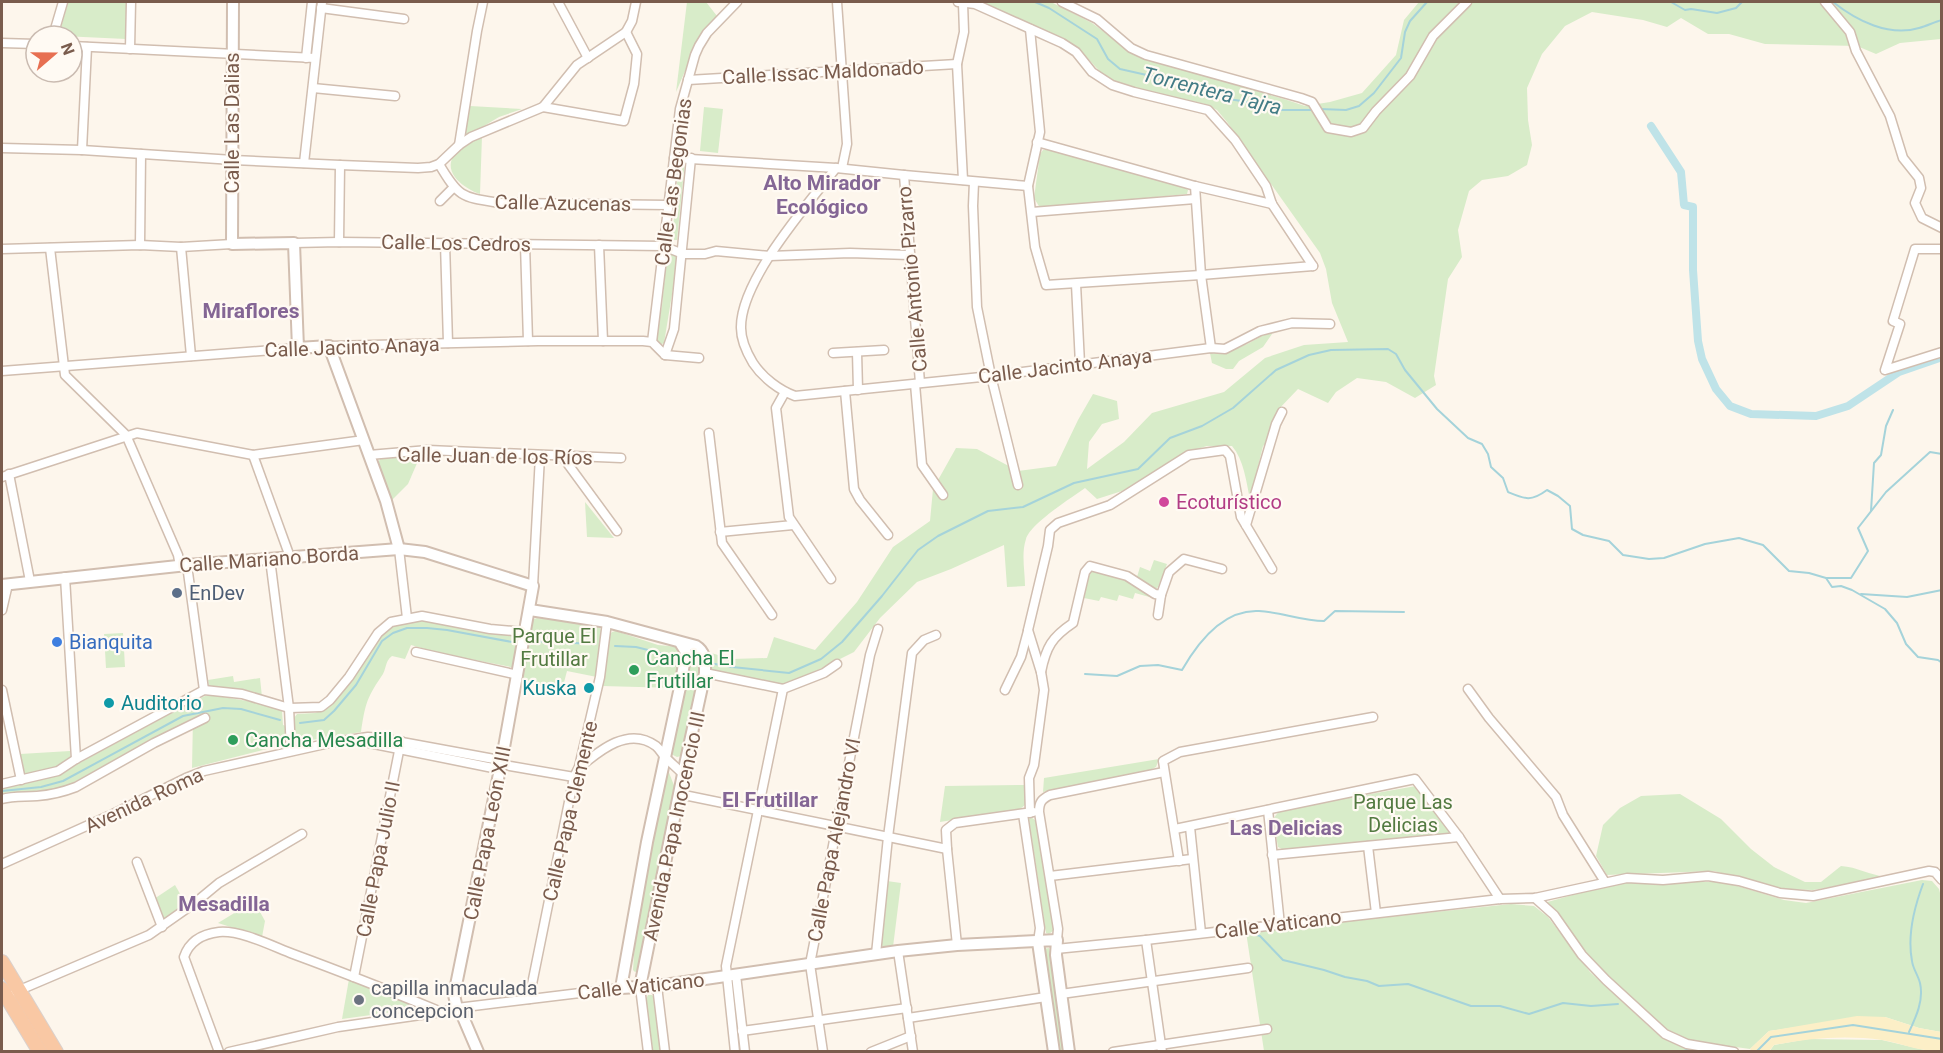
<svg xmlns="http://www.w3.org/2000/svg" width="1943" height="1053" font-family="Roboto,sans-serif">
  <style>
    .green { fill: #d8ecc9 }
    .sand { fill: #fcefc7 }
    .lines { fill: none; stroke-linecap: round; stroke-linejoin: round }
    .stream { stroke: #a5d3da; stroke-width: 2 }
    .canal { stroke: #bfe3e8; stroke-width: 8 }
    .minor-casing { stroke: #d1beb0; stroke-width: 11 }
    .tertiary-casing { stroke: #d1beb0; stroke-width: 14 }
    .trunk-casing { stroke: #dad1cd; stroke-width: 16 }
    .minor { stroke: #fff; stroke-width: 8 }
    .tertiary { stroke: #fff; stroke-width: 10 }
    .trunk { stroke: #f9c8a4; stroke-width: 14 }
    .hotel-dot { fill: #d1479c; stroke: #fffaf3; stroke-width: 2 }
    .service-dot { fill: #5c6f8a; stroke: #fffaf3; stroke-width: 2 }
    .shop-dot { fill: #3f7fe0; stroke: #fffaf3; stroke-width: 2 }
    .leisure-dot { fill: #2e9e5b; stroke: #fffaf3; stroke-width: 2 }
    .culture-dot { fill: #0f9aa8; stroke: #fffaf3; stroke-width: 2 }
    .worship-dot { fill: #6b7280; stroke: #fffaf3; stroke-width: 2 }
    .labels { text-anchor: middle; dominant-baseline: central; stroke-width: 4.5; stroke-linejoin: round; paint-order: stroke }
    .street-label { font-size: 20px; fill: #7a5c4d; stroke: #fffaf3 }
    .hotel-label { font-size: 20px; fill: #b23c85; stroke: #fffaf3; text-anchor: start }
    .service-label { font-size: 20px; fill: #4e5e75; stroke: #fffaf3; text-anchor: start }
    .park-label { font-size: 20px; fill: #537a41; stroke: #fffaf3 }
    .shop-label { font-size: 20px; fill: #366cbe; stroke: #fffaf3; text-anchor: start }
    .leisure-label { font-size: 20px; fill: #27864d; stroke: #fffaf3; text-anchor: start }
    .culture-label { font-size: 20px; fill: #0d838f; stroke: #fffaf3; text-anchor: end }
    .worship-label { font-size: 20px; fill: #5b616d; stroke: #fffaf3; text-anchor: start }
    .water-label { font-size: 21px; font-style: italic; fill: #437c86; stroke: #fffaf3 }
    .neighbourhood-label { font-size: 21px; font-weight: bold; fill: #846695; stroke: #fffaf3 }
  </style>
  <rect width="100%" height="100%" fill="#fdf6ec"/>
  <g class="green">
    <path d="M68,2H128L126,39L62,36L60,31Z"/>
    <path d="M687,2H706L717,16L695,48L676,92Z"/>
    <path d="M984,2H1051L1092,23L1138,57L1284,99L1305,106L1330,102L1362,93L1396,55L1404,20L1419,2H1941V39L1900,43L1876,54L1857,46L1765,44L1729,34H1708L1681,18L1667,27L1643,20L1592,12L1565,26L1542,54L1527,88L1528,120L1532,145L1527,165L1508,176L1482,180L1469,191L1458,230L1462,257L1448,279L1434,376L1436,385L1415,398L1386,382L1357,378L1336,392L1328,403L1298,389L1276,412L1269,441L1263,446L1250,499C1246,481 1244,460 1232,446H1207L1190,451L1122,491L1097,499L1085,488C1071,498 1030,524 1026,539C1021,554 1025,571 1025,586L1007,587L1004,545L951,569L917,582L880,618L854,652L800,679L781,685L712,671L709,667L711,653L732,659L767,658L774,637L815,650L857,602L893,547L930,521L933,489L956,448L977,449L1018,471L1056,466L1078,420L1093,394L1117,401L1119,419L1102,424L1089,442L1087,469L1124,442L1152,413L1224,392L1265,358L1304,345L1348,342L1332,303L1326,269L1320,253L1227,122L1217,110L1205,104L1130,87L1105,77L1079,49L1063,38L1010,17L984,3Z"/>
    <path d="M470,106L522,109L499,117L474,132L466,134L464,130Z"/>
    <path d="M704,107L723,109L718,153L700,151Z"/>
    <path d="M482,136L480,194C465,189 442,173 454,155C459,146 473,141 482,136Z"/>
    <path d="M1043,150H1048L1185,187L1188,190L1187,194L1040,208L1034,198L1040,154Z"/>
    <path d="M679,161H685L677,240H672Z"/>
    <path d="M667,252H671L678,258L664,343L660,345L655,341L662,306Z"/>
    <path d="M1271,331L1272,334L1263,347L1239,361L1233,369H1226L1212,363L1210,353C1232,355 1252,341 1271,331Z"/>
    <path d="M421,454L408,484L392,500L379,467L378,463L380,459Z"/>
    <path d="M585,502L614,538L587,537Z"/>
    <path d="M1154,560L1167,564L1158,587L1154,590L1137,577L1140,567L1150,571Z"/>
    <path d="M1092,571L1125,580L1153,598L1135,593L1133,599L1119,595L1117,601L1101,597L1099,601L1084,598L1088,577Z"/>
    <path d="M537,618L599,625L601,631L597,677L567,671L562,690L530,684L521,685L532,620Z"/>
    <path d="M417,620C452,624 486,634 522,635L516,668L439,653L411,645L405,659L392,656C384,662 387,670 381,677C366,699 365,706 361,732L299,742L294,739V718L297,714L315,713L328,708L343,692L379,637L390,627L400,623Z"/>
    <path d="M616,631L658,645L679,647L682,649L676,688L602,686L609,636L612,632Z"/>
    <path d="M123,633L125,667L106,668L104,634Z"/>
    <path d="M691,650L700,653L702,665L683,752L681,756L677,757L671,754Z"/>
    <path d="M233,676L234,682L260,678L262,697L247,691L209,686L208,680Z"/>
    <path d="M212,695L264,704L282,711L283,725L286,726L283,745L192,768L193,718L67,786L50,790L2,793V787L59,774L192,702L205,696Z"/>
    <path d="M70,751L71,759L59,768L27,775L23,772L20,754Z"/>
    <path d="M1159,759L1156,767L1148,771L1043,792L1044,778Z"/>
    <path d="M665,770H668L675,788L638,971L635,972L633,970L636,924Z"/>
    <path d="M1025,785V805L1020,809L940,822L945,786Z"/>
    <path d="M1416,786L1451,833L1284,850L1278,847L1273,819L1280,810Z"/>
    <path d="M1680,794L1721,819L1751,849L1774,867L1805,882H1821L1841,866C1857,867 1870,875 1886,877L1813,890L1780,889L1714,871L1607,875L1596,856L1603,825L1620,808L1641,796Z"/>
    <path d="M1031,817L1036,821L1054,930L1049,934L1046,933L1029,819Z"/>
    <path d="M1922,880L1932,881L1939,889L1941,897V1032L1919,1028L1885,1017L1811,1025L1769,1031L1750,1049L1692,1041L1664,1028L1593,962L1557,912L1544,903L1615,883L1653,882H1724L1784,900L1806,903Z"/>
    <path d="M887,881L901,883L893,947L886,948L882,946L880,942Z"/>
    <path d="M175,885L187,906L163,921L154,899Z"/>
    <path d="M254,901L265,921L262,937L218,923Z"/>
    <path d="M1511,904L1534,906L1548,917L1590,972L1656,1033L1682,1047L1701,1051H1264L1246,932Z"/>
    <path d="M1049,948L1064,1051H1057L1042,949Z"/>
    <path d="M349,979L422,1008L342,1019Z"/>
    <path d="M648,995H652L654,998L660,1051H653L646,999Z"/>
    <path d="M1808,1039L1882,1040L1929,1051L1769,1052L1774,1045Z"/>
  </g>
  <path class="sand" d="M1857,1016L1885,1017L1919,1028L1941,1032V1050C1921,1053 1902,1043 1882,1040C1846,1035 1809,1038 1774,1045L1769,1051H1752L1750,1049L1769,1031Z"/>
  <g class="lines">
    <g class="stream">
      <path d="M1035,2L1049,8L1097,39L1108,59L1120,69L1200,87L1228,99L1255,103L1271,110H1314"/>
      <path d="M1671,2L1685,10L1691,9L1717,13L1736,8L1742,2"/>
      <path d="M1833,2C1857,21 1889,37 1919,28C1927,26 1934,22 1942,20"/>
      <path d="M1320,109L1346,110L1359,106L1374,93L1401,58L1405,32L1410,21L1427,2"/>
      <path d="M1871,511L1874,463L1881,455L1886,426L1893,410"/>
      <path d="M1826,578L1832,587L1841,586L1852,590L1885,609L1897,623L1906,644L1918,657L1938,660L1942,663"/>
      <path d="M1861,594L1907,597L1942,590"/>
      <path d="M532,641L595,644"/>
      <path d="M615,646L636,647L676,657"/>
      <path d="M715,664L732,667L789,673L821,659L842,642L882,596L918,550L938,536L988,511L1023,507L1074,483L1138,469L1170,438L1202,426L1233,408L1276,370L1309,355L1331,350L1388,349L1396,354L1405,370L1437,409L1468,438L1482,444L1488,454L1491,467L1503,478L1508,492C1525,499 1531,502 1547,490L1558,496L1570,506L1572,529L1583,535L1609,541L1623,555L1649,559L1664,558L1705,544L1739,538L1763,545L1789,571L1809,573L1826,578H1851L1868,551L1858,528L1886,492L1930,452L1942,454"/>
      <path d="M1085,674L1117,676L1140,666L1158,665L1182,670C1198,642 1223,609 1259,611C1281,612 1302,621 1324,621L1335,611L1404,612"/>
      <path d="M300,723L324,720L334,711L356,685L382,641L393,633L407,628H427L447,630L512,642"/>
      <path d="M2,791L41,787L63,781L183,716L223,708L241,709L280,720"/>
      <path d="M1941,868H1942"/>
      <path d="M1251,933L1260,936L1283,960L1324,970L1345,977L1367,981L1379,986L1408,984L1471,1006H1500L1529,1014L1563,1003L1591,1006L1618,1004"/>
      <path d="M1909,1032C1916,1017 1924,1000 1920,983C1918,975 1913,969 1912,961C1907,935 1914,908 1923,884"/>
      <path d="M1682,1052L1689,1049"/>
      <path d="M1756,1052L1771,1037L1853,1025L1942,1039"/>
    </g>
    <path class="canal" d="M1651,126L1681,172L1684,205L1693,207V270L1698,341L1702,359L1716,389L1730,406L1751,414L1816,416L1848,406L1899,372L1942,357"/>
    <g class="minor-casing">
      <g id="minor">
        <path d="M558,2L588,58"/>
        <path d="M837,2L847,144L842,168"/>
        <path d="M958,2L975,4L1062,43L1076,52L1092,72L1112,85L1134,92L1208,110L1235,140L1266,186L1272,204L1313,266"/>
        <path d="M1062,2L1097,19L1131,48L1146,55L1301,98L1312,102L1328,128L1351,132L1363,128L1376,111L1410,76L1433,36L1467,2"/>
        <path d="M1825,2L1850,32L1856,51L1890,116L1903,158L1919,178L1921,188L1915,203L1922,218L1942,228"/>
        <path d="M963,3L964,32L957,64L963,180"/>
        <path d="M321,8L404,19"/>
        <path d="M1030,29L1040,132L1028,186L1035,247L1046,285L1201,275L1313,266"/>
        <path d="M53,36L63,2"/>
        <path d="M2,43L36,44"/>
        <path d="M72,46L315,58"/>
        <path d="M130,49L131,2"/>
        <path d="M306,58L312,2"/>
        <path d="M688,80L957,64"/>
        <path d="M313,88L395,96"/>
        <path d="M543,107L624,121L634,84L637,54L626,32"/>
        <path d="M1037,142L1195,186L1272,204"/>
        <path d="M459,145L477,31L483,2"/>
        <path d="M2,148L82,150L233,160L340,165L418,168L431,167L439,164L459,145L471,137L543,107L577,65L626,32L632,21L636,2"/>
        <path d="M82,150L87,47"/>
        <path d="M674,158L836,168L904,175L1028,186"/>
        <path d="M304,163L322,2"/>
        <path d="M439,164C459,198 462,197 500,203L668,205"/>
        <path d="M836,168C807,205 740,281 741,328C741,340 747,353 753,363C763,378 779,390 795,396L991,376L1211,348L1225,349L1260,331L1292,323L1330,324"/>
        <path d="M904,175L920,383"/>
        <path d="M974,182L973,206L977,307L991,376L1018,485"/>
        <path d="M1195,186L1201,275L1211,348"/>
        <path d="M440,201L453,188"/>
        <path d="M1032,212L1195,199"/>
        <path d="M339,242L340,165"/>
        <path d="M294,243L339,242L663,246L683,254H705L716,251L770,256L850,253L909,255"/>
        <path d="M445,243L448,343"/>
        <path d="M525,244L528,341"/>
        <path d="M140,245L141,154"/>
        <path d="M599,245L603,341"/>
        <path d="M181,247L191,356"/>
        <path d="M50,248L65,375L126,435L178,555L180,566"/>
        <path d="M2,249L140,245L181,247L232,244"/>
        <path d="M1942,249H1915L1893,321L1900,324L1885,370L1942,352"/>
        <path d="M1076,284L1080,364"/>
        <path d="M652,342L680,109L695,55L699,46L707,33L737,2"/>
        <path d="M329,346L538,341H643L652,342L665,355L699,358"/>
        <path d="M857,352L858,390"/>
        <path d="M833,353L884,350"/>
        <path d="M665,355L674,329L691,158"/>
        <path d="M2,371L298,348"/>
        <path d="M915,384L922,465L943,495"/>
        <path d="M845,391L854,489L860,500L888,535"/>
        <path d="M785,392L776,408L789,517L831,579"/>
        <path d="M709,433L722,543L772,615"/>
        <path d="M253,455L290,557"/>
        <path d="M369,455L428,450L621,458"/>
        <path d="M562,456L617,531"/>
        <path d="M9,474L30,581"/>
        <path d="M2,477L137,433L253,455L364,440"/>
        <path d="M1246,525L1276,424L1282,412"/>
        <path d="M720,532L793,525"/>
        <path d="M399,549L407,618"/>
        <path d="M270,559L289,708L291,751"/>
        <path d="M187,565L204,690"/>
        <path d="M65,577L76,759"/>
        <path d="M533,586L540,456"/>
        <path d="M2,610L8,584"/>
        <path d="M1158,615L1161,595L1169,572L1184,559L1222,569"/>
        <path d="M416,652L518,675"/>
        <path d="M1041,672C1046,647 1052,637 1073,623L1085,572L1090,566L1127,576L1155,594L1161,595"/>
        <path d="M705,673L783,689L824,673L837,664"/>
        <path d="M1468,689L1489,718L1556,797L1563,815L1605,882"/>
        <path d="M2,690L21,780"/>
        <path d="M1005,690L1021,657L1028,631"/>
        <path d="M363,739L369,743L493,768L501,764"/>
        <path d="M580,767C600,750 629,726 656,746C660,749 662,754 665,757C671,763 677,768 683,774"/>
        <path d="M2,784L58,771L76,759L204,690L242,694L289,708L321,707L330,700L349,677L378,633L391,622L422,616L490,629L525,632"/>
        <path d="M679,794L947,849"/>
        <path d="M2,799C13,796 24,797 37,796C50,795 63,792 76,787L154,743L205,718"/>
        <path d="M1268,810L1280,925"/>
        <path d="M1030,813L1029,778L1034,765L1044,690L1041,672L1028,630L1048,546L1050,530L1058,523L1110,505L1189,455L1225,450L1230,456L1241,517L1272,569"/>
        <path d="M1023,814L1040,928L1038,942"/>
        <path d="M1190,827L1201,933"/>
        <path d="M1175,829L1415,779L1459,837L1500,899"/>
        <path d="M1368,846L1376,913"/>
        <path d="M1272,855L1459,837"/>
        <path d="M1179,861L1163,761L1180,752L1373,717"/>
        <path d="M137,862L162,927"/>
        <path d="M2,864L113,814L186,778L204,771L334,742L368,737L380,738L494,759L510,766L574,777"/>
        <path d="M1050,876L1192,859"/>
        <path d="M1535,898L1554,915L1582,955L1606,980L1665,1034L1687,1044L1734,1052"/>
        <path d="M1057,940L1058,929L1039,812C1039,802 1042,799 1050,795L1164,772"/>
        <path d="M1146,940L1162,1052"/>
        <path d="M957,945L947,849L946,830L955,823L1033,812"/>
        <path d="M1056,949L1146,940L1500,899L1535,898L1627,878L1663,880L1708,876L1739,881L1780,893L1813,896L1929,871L1935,872L1942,880"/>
        <path d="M898,951L913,1052"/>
        <path d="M876,954L888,837L912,653L924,640L936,635"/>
        <path d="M736,975L745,1052"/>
        <path d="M354,977L401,741"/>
        <path d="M657,986L665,1052"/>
        <path d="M640,987L648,1052"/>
        <path d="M15,992L149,935L196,902L219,883L302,834"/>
        <path d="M1061,994L1248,968"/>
        <path d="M529,999L574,777L579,767L600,677L607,622"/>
        <path d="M908,1018L1046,997"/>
        <path d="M742,1031L907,1008"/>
        <path d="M219,1052L184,957C189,942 202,934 219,932C241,930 272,946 293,954C342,972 390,991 439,1011"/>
        <path d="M229,1052L338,1027L441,1012L457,1008L621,988"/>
        <path d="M735,1052L726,966L783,689"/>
        <path d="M823,1052L810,964L870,655L878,629"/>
        <path d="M871,1052L911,1036"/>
        <path d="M1113,1052L1267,1029"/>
      </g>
    </g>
    <g class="tertiary-casing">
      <g id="tertiary">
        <path d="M233,2L232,244L294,243L298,348L329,346L386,501L399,549"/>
        <path d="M2,585L187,565L399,549L425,552L533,586L501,764L454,995L457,1008L463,1017L478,1052"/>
        <path d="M530,610L607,622L696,646C706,652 705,662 705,673L683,774L640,987"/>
        <path d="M681,644L686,652L680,687L647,842L621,988L657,986L898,951L957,945L1057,940L1056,955L1069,1052"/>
        <path d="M1038,942L1054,1052"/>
      </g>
    </g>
    <g class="trunk-casing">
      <g id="trunk">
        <path d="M2,962L56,1052"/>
        <path d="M2,989L40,1052"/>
      </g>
    </g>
    <use href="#minor" class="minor"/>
    <use href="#tertiary" class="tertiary"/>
    <use href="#trunk" class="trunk"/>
  </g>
  <circle class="hotel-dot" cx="1164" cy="502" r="6"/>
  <circle class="service-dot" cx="177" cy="593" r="6"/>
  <circle class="shop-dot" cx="57" cy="642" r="6"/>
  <g class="leisure-dot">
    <circle cx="634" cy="670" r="6"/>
    <circle cx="233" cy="740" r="6"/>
  </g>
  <g class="culture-dot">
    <circle cx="589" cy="688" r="6"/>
    <circle cx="109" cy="703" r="6"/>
  </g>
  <circle class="worship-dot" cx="359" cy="1000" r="6"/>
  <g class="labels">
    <g class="street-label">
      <text transform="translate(823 72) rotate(-3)">Calle Issac Maldonado</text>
      <text transform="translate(232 123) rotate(-90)">Calle Las Dalias</text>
      <text transform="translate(673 182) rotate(-82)">Calle Las Begonias</text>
      <text transform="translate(563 203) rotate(1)">Calle Azucenas</text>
      <text transform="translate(456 243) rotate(1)">Calle Los Cedros</text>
      <text transform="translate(912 279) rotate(-95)">Calle Antonio Pizarro</text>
      <text transform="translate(352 347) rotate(-2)">Calle Jacinto Anaya</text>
      <text transform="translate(1065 366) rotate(-7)">Calle Jacinto Anaya</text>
      <text transform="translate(495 456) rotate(1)">Calle Juan de los Ríos</text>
      <text transform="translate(269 559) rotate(-4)">Calle Mariano Borda</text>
      <text transform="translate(144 800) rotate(-25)">Avenida Roma</text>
      <text transform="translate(570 811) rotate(-77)">Calle Papa Clemente</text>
      <text transform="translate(674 826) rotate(-78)">Avenida Papa Inocencio III</text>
      <text transform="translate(487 833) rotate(-79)">Calle Papa León XIII</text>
      <text transform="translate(834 840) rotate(-79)">Calle Papa Alejandro VI</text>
      <text transform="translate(378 859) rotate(-79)">Calle Papa Julio II</text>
      <text transform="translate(1278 924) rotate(-7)">Calle Vaticano</text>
      <text transform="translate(641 986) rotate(-6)">Calle Vaticano</text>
    </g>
    <g class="hotel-label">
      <text x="1176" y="502">Ecoturístico</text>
    </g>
    <g class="service-label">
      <text x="189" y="593">EnDev</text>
    </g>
    <g class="park-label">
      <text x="554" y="636">Parque El<tspan x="554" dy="23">Frutillar</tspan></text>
      <text x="1403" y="802">Parque Las<tspan x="1403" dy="23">Delicias</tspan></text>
    </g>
    <g class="shop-label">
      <text x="69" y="642">Bianquita</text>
    </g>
    <g class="leisure-label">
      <text x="646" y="658">Cancha El<tspan x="646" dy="23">Frutillar</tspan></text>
      <text x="245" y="740">Cancha Mesadilla</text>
    </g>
    <g class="culture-label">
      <text x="577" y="688">Kuska</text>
      <text x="121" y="703" text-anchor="start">Auditorio</text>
    </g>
    <g class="worship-label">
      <text x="371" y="988">capilla inmaculada<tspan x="371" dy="23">concepcion</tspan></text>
    </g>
    <g class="water-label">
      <text transform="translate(1212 91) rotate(14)">Torrentera Tajra</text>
    </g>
    <g class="neighbourhood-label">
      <text x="822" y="183">Alto Mirador<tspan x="822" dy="24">Ecológico</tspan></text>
      <text x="251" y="311">Miraflores</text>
      <text x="770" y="800">El Frutillar</text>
      <text x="1286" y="828">Las Delicias</text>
      <text x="224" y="904">Mesadilla</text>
    </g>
  </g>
  <rect width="1943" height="1053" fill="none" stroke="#7a5c4d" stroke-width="6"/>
  <g transform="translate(54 54) rotate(70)"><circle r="28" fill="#fffaf3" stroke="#cabbb1" stroke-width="1.5"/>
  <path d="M0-4.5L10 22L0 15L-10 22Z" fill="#e76f51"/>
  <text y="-9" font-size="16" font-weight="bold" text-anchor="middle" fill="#7a5c4d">N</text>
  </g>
</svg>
